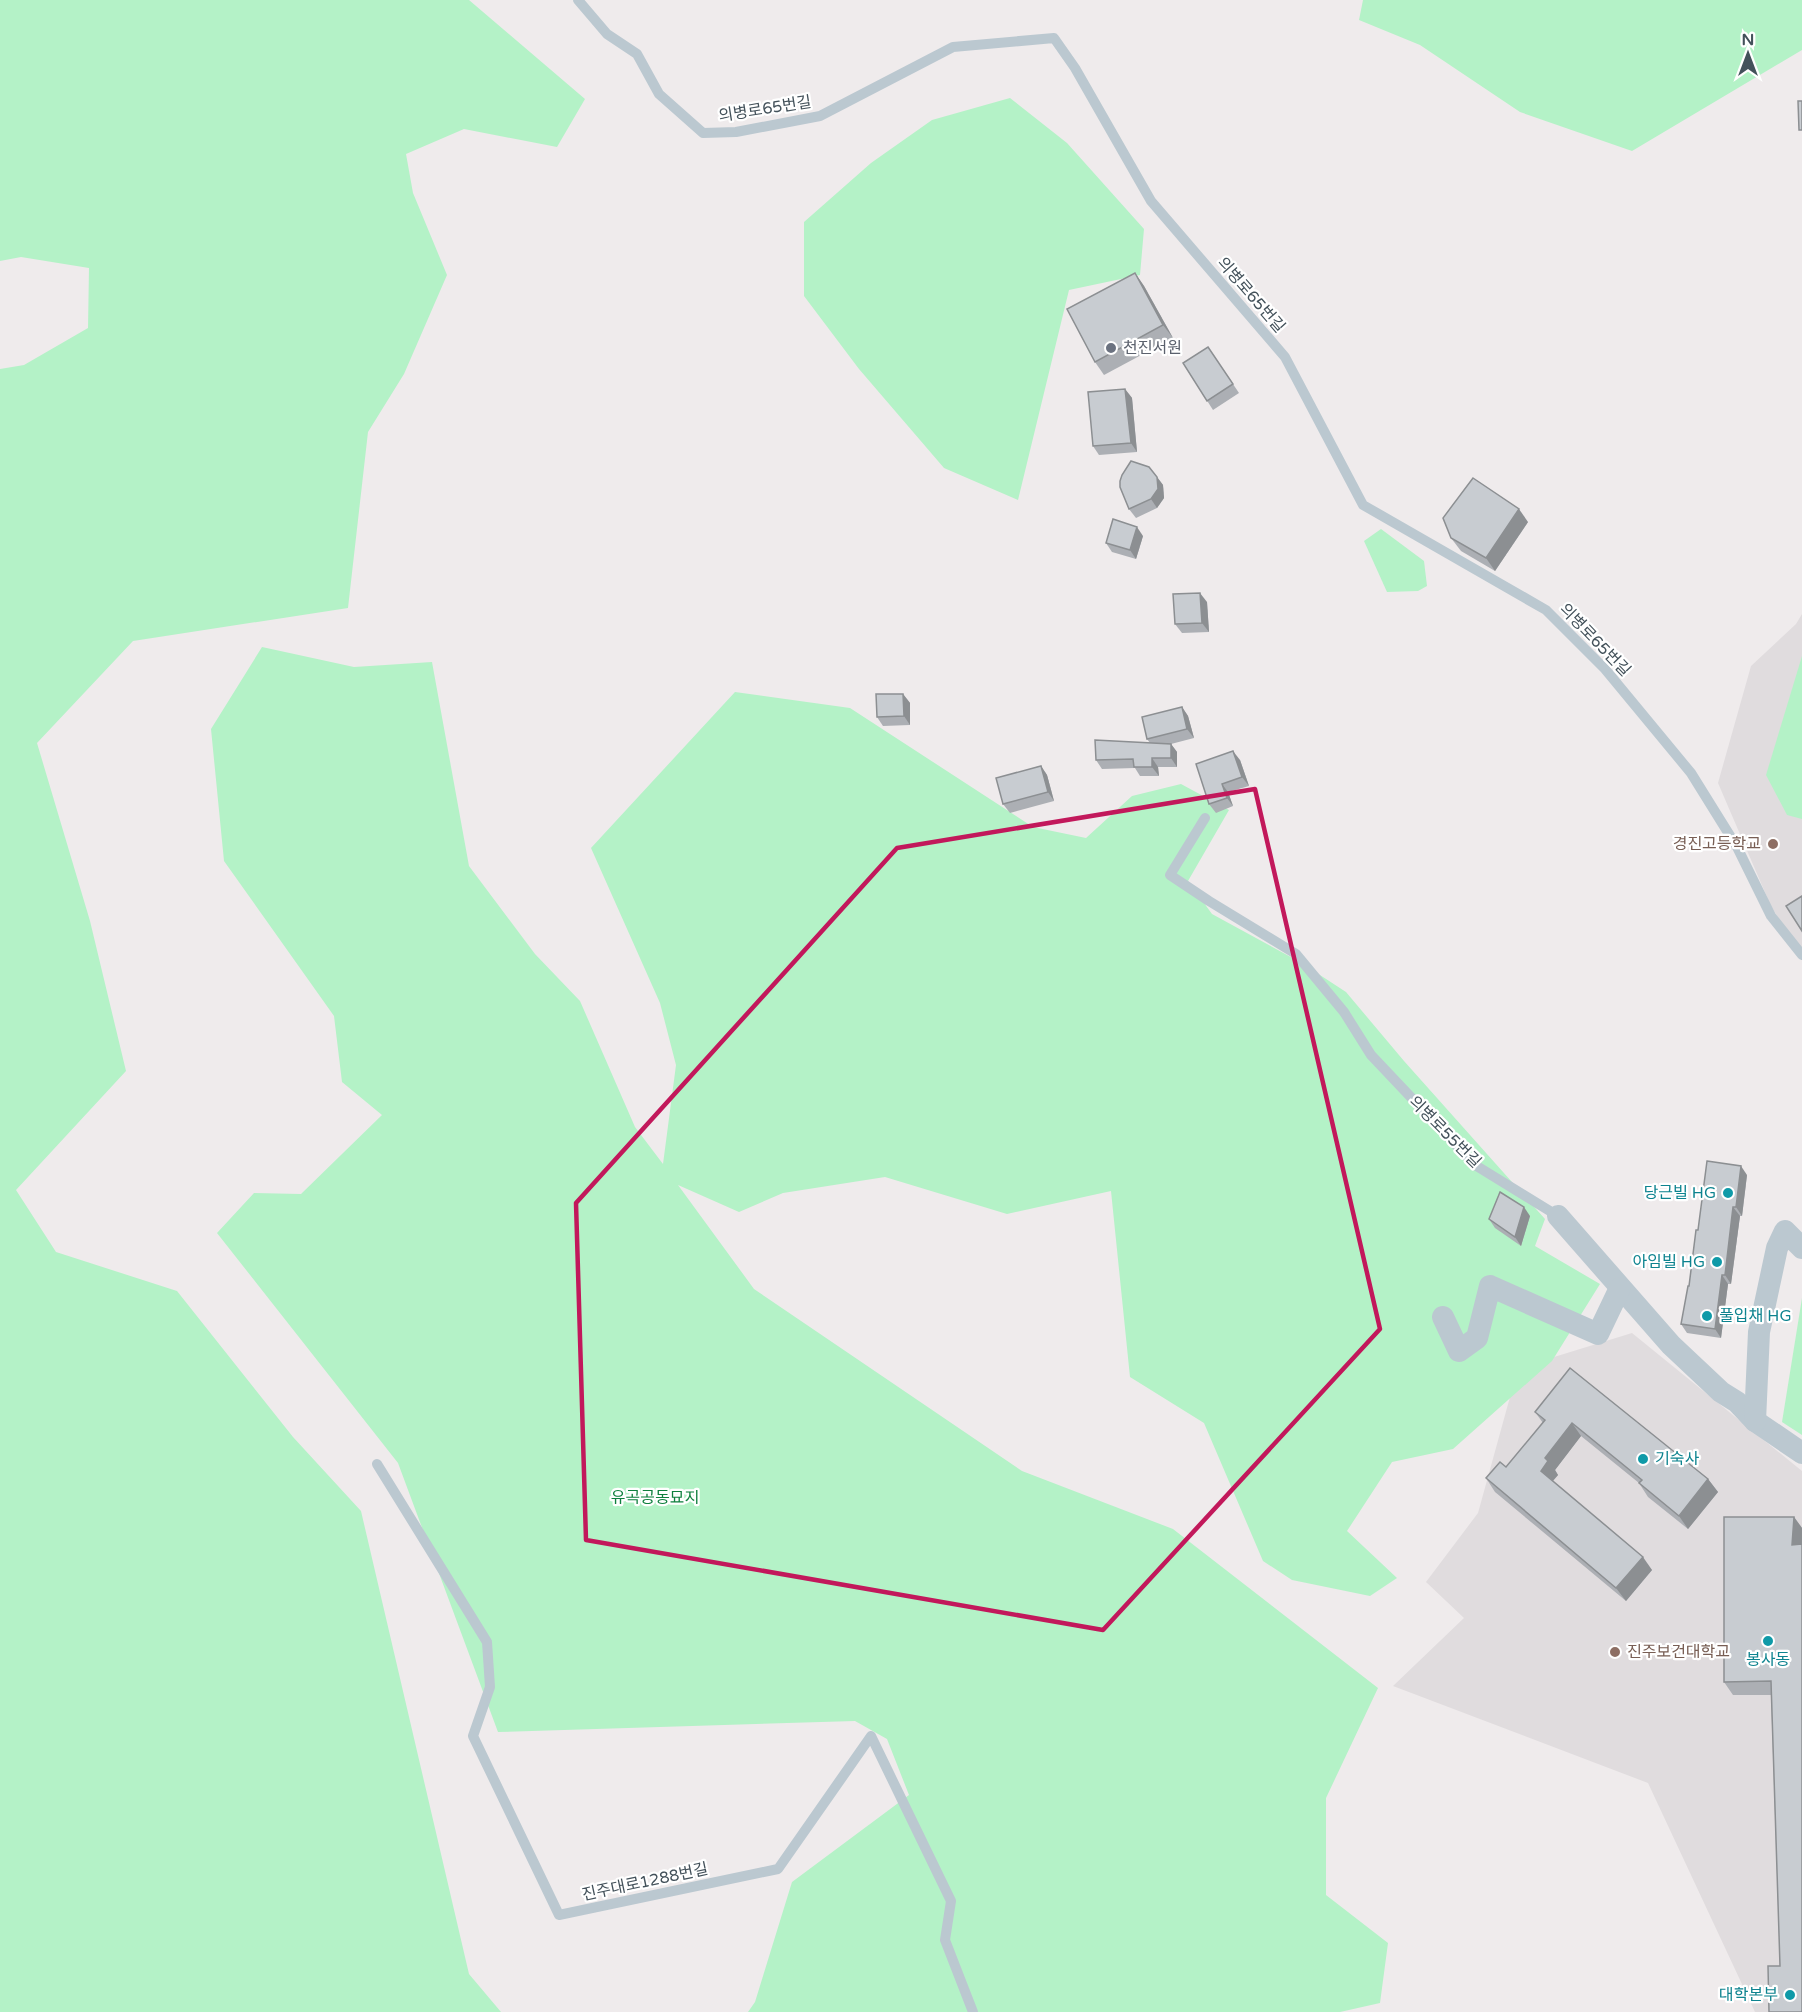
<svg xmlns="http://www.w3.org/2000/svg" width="1802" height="2012" font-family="'Varela Round','Noto Sans KR',sans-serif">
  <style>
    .education { fill: #e0dcde }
    .green { fill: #b4f2c7 }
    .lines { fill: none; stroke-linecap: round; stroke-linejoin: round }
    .lane { stroke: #bbc8d0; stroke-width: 10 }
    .street { stroke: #bbc8d0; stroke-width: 22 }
    .wall { fill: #acafb4 }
    .shaded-wall { fill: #8c8f92 }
    .building { fill: #c8ccd1; stroke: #8c8f92; stroke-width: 1.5 }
    .marked { fill: none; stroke: #c2185b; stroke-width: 4.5; stroke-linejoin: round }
    .worship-dot { fill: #6b7280; stroke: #fff; stroke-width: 2 }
    .education-dot { fill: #8d6e63; stroke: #fff; stroke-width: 2 }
    .culture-dot { fill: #0f9aa8; stroke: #fff; stroke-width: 2 }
    .labels { text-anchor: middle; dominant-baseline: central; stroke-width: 4.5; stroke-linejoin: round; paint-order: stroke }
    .street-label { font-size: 16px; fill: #43515a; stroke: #fff }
    .worship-label { font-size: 16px; fill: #5b616d; stroke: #fff; text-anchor: start }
    .education-label { font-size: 16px; fill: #785e54; stroke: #fff; text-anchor: end }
    .culture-label { font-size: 16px; fill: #0d838f; stroke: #fff; text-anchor: end }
    .park-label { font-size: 16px; fill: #0f803e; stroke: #fff }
  </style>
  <rect width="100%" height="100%" fill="#efebec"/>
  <g class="education">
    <path d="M1802,614V958L1770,904L1718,783L1751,666L1796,624Z"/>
    <path d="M1632,1333L1802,1471V2012H1755L1648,1783L1393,1686L1464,1618L1426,1582L1478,1513L1518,1368Z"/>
  </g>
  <g class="green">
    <path d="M0,0H469L585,99L557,147L464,129L406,154L413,193L447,275L404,374L368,432L348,608L133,641L37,743L90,921L126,1071L16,1190L56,1252L177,1291L293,1437L361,1511L469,1974L501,2012H0V369L24,365L88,328L89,268L21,257L0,261Z"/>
    <path d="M1363,0H1802V50L1632,151L1520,112L1420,45L1359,20Z"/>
    <path d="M1010,98L1067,143L1144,229L1140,275L1069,290L1018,500L944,468L859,369L804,296V222L871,163L932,120Z"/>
    <path d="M1381,529L1424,561L1427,586L1418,591L1387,592L1364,541Z"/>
    <path d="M262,647L354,667L432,662L469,866L535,954L580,1001L635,1127L663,1164L676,1065L660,1003L591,848L735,692L850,708L1033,827L1086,838L1132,796L1181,784L1229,810L1188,881L1212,914L1300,962L1346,992L1404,1061L1545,1219L1535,1246L1600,1284L1552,1361L1453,1449L1392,1462L1347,1531L1397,1578L1370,1596L1292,1580L1263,1561L1204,1423L1130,1377L1111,1191L1007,1214L885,1177L783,1193L739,1212L678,1185L754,1289L1022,1471L1173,1529L1378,1688L1326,1798V1895L1388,1943L1380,2003L1340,2012H748L755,2002L792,1882L909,1795L887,1739L855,1721L498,1732L398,1463L217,1233L254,1193L301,1194L382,1115L342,1082L334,1016L224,861L211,729Z"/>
    <path d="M1802,656V819L1787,815L1766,775Z"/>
    <path d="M1802,1298V1435L1782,1422Z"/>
  </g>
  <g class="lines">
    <g class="lane">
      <path d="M578,0L607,34L637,54L659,94L703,133L736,132L820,116L953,47L1054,38L1075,68L1151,201L1285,357L1363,505L1546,610L1605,669L1691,773L1737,847L1771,916L1802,955"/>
      <path d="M1205,818L1170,875L1209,901L1296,954L1344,1012L1371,1055L1475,1165L1558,1216"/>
      <path d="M377,1464L487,1642L490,1687L473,1736L559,1915L778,1869L871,1736L951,1901L945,1940L973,2012"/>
    </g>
    <g class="street">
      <path d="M1558,1216L1671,1345L1721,1392L1737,1402L1755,1421L1802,1453"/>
      <path d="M1443,1317L1459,1351L1477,1338L1490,1286L1598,1334L1620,1288"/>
      <path d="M1755,1421L1759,1332L1777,1248L1785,1231L1802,1248"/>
    </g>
  </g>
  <g class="wall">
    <path d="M1135,273L1144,286L1173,338L1104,375L1095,362Z"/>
    <path d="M1208,347L1239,393L1213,410L1183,363Z"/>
    <path d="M1125,389L1132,398L1137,452L1099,455L1093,446Z"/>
    <path d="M1157,477L1163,485L1164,498L1157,508L1136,518L1129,509Z"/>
    <path d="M1528,522L1495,571L1461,551L1451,538Z"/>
    <path d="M1143,536L1136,559L1112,552L1106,543Z"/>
    <path d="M1207,602L1209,632L1182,633L1175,624Z"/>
    <path d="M903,694L910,703V725L883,726L877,717Z"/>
    <path d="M1182,707L1188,716L1194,738L1171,744L1177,752V767H1158L1159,776H1140L1135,768L1102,769L1096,760L1150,743L1147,739Z"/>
    <path d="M1240,760L1249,786L1228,792L1233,806L1216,813L1209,804L1196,764Z"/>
    <path d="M1041,766L1047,775L1054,801L1010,813L1003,804Z"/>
    <path d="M1747,1175L1742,1216H1740L1731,1284H1728L1721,1338L1687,1333L1681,1324L1689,1286L1698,1230Z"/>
    <path d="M1530,1216L1521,1246L1495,1228L1489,1219Z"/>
    <path d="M1570,1368L1708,1479L1718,1492L1688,1529L1648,1497L1639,1483L1581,1436L1555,1470L1558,1475L1553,1481L1652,1570L1626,1601L1495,1492L1486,1478L1506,1467L1543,1423L1535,1412Z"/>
    <path d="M1794,1517L1802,1528V2012L1780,1966L1771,1695H1733L1724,1682Z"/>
  </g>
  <g class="shaded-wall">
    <path d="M1135,273L1144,286L1173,338L1163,325Z"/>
    <path d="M1125,389L1132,398L1137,452L1131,443Z"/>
    <path d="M1157,477L1163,485L1164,498L1157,508L1151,499Z"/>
    <path d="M1519,509L1528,522L1495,571L1486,558Z"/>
    <path d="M1137,527L1143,536L1136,559L1130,550Z"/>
    <path d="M1200,593L1207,602L1209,632L1202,623Z"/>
    <path d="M903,694L910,703V725L904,716Z"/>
    <path d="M1182,707L1188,716L1194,738L1187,729Z"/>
    <path d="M1171,744L1177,752V767L1171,758Z"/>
    <path d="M1233,751L1240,760L1249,786L1242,777Z"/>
    <path d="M1152,758L1158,767L1159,776L1152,767Z"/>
    <path d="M1041,766L1047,775L1054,801L1048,792Z"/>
    <path d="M1222,784L1228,792L1233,806L1227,798Z"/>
    <path d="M1741,1166L1747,1175L1742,1216L1736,1207Z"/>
    <path d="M1524,1207L1530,1216L1521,1246L1515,1237Z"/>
    <path d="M1733,1207L1740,1216L1731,1284L1725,1275Z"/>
    <path d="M1722,1275L1728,1284L1721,1338L1715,1329Z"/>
    <path d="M1572,1423L1581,1436L1555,1470L1558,1475L1550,1484L1541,1471L1545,1458Z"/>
    <path d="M1708,1479L1718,1492L1688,1529L1679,1516Z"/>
    <path d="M1794,1517L1802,1528V1548L1792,1545Z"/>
    <path d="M1643,1557L1652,1570L1626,1601L1616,1588Z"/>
  </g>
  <g class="building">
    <path d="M1798,101H1802V130H1799Z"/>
    <path d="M1135,273L1163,325L1095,362L1067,309Z"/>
    <path d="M1208,347L1233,384L1207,401L1183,363Z"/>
    <path d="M1125,389L1131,443L1093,446L1088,392Z"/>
    <path d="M1131,461L1149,467L1157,477L1158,489L1151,499L1129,509L1120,487V481L1122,475Z"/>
    <path d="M1473,478L1519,509L1486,558L1451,538L1443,518Z"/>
    <path d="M1113,519L1137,527L1130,550L1106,543Z"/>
    <path d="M1200,593L1202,623L1175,624L1173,594Z"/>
    <path d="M876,694H903L904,716L877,717Z"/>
    <path d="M1182,707L1187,729L1147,739L1142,717Z"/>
    <path d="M1095,740L1171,744V758H1152V767H1134L1133,759L1096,760Z"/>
    <path d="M1233,751L1242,777L1222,784L1227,798L1209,804L1196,764Z"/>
    <path d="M1041,766L1048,792L1003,804L996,778Z"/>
    <path d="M1802,896V931L1786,906Z"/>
    <path d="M1707,1161L1741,1166L1736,1207H1733L1725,1275H1722L1715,1329L1681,1324L1688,1286H1689L1696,1230H1698Z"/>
    <path d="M1500,1192L1524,1207L1515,1237L1489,1219Z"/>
    <path d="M1570,1368L1708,1479L1679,1516L1639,1483L1642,1480L1572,1423L1545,1458L1548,1461L1541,1471L1643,1557L1616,1588L1486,1478L1500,1462L1506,1467L1545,1420L1535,1412Z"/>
    <path d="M1724,1517H1794L1792,1545L1802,1544V2012H1769L1768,1966H1780L1771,1681L1724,1682Z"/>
  </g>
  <path class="marked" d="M1255,789L1380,1329L1103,1630L586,1540L576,1203L897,848Z"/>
  <circle class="worship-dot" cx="1111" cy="348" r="6"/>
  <g class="education-dot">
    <circle cx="1773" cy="844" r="6"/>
    <circle cx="1615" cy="1652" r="6"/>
  </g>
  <g class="culture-dot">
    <circle cx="1728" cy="1193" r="6"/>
    <circle cx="1717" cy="1262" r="6"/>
    <circle cx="1707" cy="1316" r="6"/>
    <circle cx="1643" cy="1459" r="6"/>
    <circle cx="1768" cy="1641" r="6"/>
    <circle cx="1790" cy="1995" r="6"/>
  </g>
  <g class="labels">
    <g class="street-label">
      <text transform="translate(765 109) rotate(-9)">의병로65번길</text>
      <text transform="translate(1251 295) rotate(49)">의병로65번길</text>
      <text transform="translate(1595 640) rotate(46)">의병로65번길</text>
      <text transform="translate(1445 1132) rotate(45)">의병로55번길</text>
      <text transform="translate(645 1882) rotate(-12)">진주대로1288번길</text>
    </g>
    <g class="worship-label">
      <text x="1123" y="348">천진서원</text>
    </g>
    <g class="education-label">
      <text x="1761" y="844">경진고등학교</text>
      <text x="1627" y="1652" text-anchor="start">진주보건대학교</text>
    </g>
    <g class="culture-label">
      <text x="1716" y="1193">당근빌 HG</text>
      <text x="1705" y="1262">아임빌 HG</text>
      <text x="1719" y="1316" text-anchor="start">풀입채 HG</text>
      <text x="1655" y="1459" text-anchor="start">기숙사</text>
      <text x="1768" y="1660" text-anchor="middle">봉사동</text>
      <text x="1778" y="1995">대학본부</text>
    </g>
    <g class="park-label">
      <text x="655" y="1498">유곡공동묘지</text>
    </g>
  </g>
  <g transform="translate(1748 54)" stroke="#ffffff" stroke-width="4.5" paint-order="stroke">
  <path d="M0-4.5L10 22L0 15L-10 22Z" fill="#43515a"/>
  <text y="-9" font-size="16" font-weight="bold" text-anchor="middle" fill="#43515a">N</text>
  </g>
</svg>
